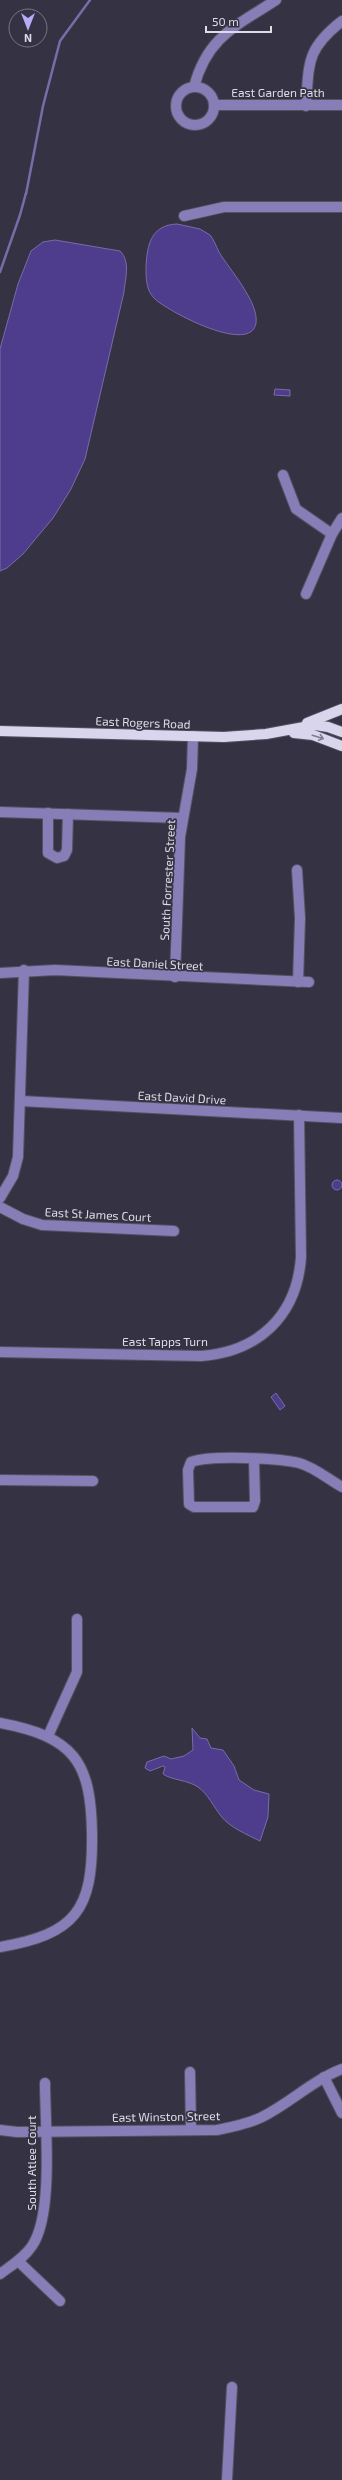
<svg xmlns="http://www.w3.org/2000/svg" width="342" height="2480" font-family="'Exo 2',sans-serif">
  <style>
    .water { fill: #4e3c8c; stroke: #796ca7 }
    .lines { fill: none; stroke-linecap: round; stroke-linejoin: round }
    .stream { stroke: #796ca7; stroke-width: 2.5 }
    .minor-casing { stroke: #535261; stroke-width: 12 }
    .major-casing { stroke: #535261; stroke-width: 12 }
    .minor { stroke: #877eb7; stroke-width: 10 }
    .major { stroke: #d8d5ed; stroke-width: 10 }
    .oneway { stroke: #7e7c90 }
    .labels { text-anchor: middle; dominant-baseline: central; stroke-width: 3.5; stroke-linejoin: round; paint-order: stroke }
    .street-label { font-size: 12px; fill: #dedde7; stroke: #353343 }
  </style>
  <rect width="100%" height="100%" fill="#353343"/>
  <g class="water">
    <path d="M177,224L200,229L210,235C214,240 216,246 219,252C229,269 259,302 256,323C251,356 165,310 154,298C146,290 146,278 146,267C147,245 151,225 177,224Z"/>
    <path d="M55,240L120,251C131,262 125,279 124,292L85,459L71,489L53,518L23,554L7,568L0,571V349L18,284L31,251L43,242Z"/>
    <path d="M275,389L290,390V396L274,395Z"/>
    <circle cx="337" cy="1185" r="5"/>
    <path d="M276,1393L285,1406L280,1410L271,1397Z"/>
    <path d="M192,1728L200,1738L207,1739L211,1748L223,1750L234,1766L239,1780L254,1790L269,1794L268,1817L260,1841C248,1835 229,1827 221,1816C213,1806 208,1794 198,1787C188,1780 171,1780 163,1774L165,1767L163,1766L150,1771L145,1768L147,1762L164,1756L171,1759L184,1756L193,1750Z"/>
  </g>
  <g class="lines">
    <g class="stream">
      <path d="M26,194L43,106L60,41L90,0"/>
      <path d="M0,272L20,215L26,193"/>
    </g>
    <g class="minor-casing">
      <g id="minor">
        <circle cx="195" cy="106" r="19"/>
        <path d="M194,87C207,37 236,26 276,0"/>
        <path d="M215,105H342"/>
        <path d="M306,106C309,63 306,49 342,21"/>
        <path d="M184,216L224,207H342"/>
        <path d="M283,475L296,509L332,534"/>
        <path d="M306,594L332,534L342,518"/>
        <path d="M0,812L182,818"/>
        <path d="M48,813V853L57,858L64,856L67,850L68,814"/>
        <path d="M297,870L300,918L298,982"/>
        <path d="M0,973L55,970L309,982"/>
        <path d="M175,977L180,837L192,769L193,736"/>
        <path d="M21,1101L342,1118"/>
        <path d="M0,1198L13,1176L18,1157L24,970"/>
        <path d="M0,1207L23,1219L42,1225L174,1231"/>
        <path d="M0,1352L201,1356C258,1352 297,1316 301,1257L299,1115"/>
        <path d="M254,1460L255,1501L253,1507H194L189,1504L188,1470L191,1462C211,1455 278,1458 299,1463C314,1467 328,1479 342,1487"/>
        <path d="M0,1480L93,1481"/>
        <path d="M0,1723C74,1737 91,1761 92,1834C93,1910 76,1934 0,1947"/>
        <path d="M48,1736L77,1672V1619"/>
        <path d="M190,2072L191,2130"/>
        <path d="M324,2077L342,2113"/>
        <path d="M0,2130L17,2132L217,2130C232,2127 248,2124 262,2117C290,2103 313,2080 342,2069"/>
        <path d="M18,2261L60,2301"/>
        <path d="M0,2274C12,2265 24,2258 32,2246C54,2214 45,2124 45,2083"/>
        <path d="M227,2480L232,2387"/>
      </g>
    </g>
    <g class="major-casing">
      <g id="major">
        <path d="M307,723L342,709"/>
        <path d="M0,731L224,737L266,734L315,725L328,727L342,732"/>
        <path d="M294,733L313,735L342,746"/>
      </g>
    </g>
    <use href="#minor" class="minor"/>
    <use href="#major" class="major"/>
  </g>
  <defs><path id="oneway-shaft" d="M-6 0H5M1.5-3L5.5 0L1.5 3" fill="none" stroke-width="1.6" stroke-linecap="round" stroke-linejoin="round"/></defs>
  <use class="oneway" href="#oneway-shaft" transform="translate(318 737) rotate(17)"/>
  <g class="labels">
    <g class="street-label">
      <text x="278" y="92">East Garden Path</text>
      <text transform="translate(143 722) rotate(2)">East Rogers Road</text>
      <text transform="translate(167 880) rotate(-87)">South Forrester Street</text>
      <text transform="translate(155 963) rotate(3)">East Daniel Street</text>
      <text transform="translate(182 1097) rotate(3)">East David Drive</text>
      <text transform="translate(98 1214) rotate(3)">East St James Court</text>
      <text x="165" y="1341">East Tapps Turn</text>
      <text transform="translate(166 2116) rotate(-1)">East Winston Street</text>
      <text transform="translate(31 2163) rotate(-90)">South Atlee Court</text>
    </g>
  </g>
  <g transform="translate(28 28) rotate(180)"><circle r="19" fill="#353343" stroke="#797785"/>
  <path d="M0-3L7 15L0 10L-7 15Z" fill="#b7abf8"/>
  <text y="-6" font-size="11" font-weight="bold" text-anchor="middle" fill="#dedde7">N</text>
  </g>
  <path d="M206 26v6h65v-6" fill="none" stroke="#dedde7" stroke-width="2"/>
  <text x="212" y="26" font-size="12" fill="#dedde7" stroke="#353343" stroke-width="3" paint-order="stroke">50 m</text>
</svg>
